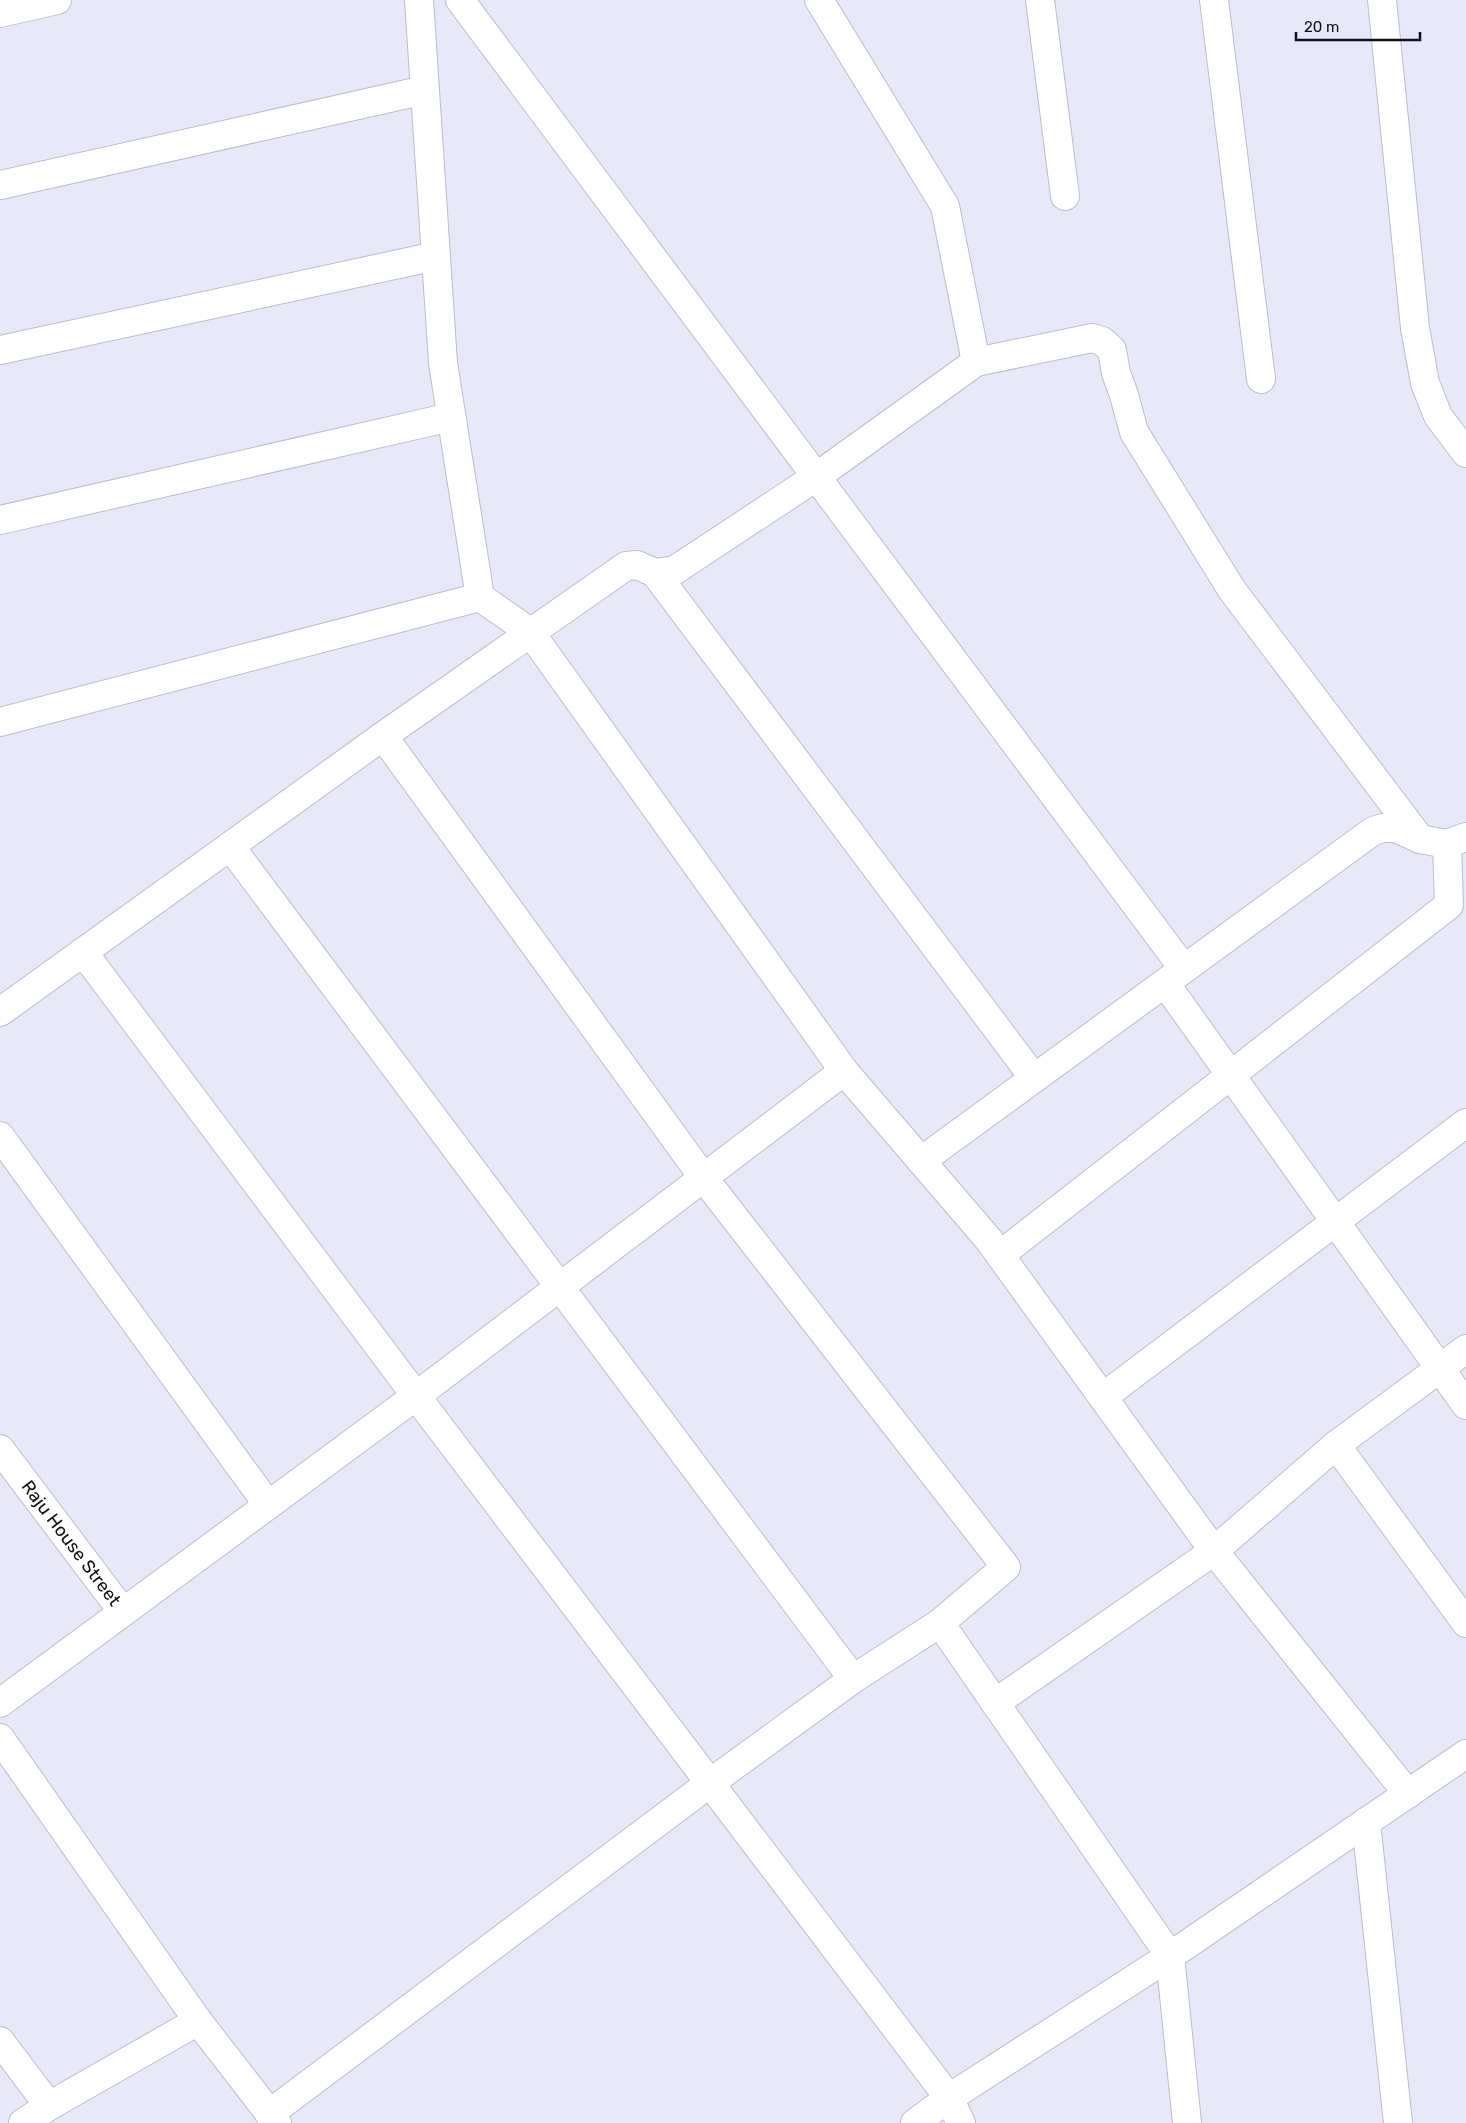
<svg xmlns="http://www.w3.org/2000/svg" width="1466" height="2123" font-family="Rubik,sans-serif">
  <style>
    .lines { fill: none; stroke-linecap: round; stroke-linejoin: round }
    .minor-casing { stroke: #bcbdcd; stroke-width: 30 }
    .minor { stroke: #fff; stroke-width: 28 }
    .labels { text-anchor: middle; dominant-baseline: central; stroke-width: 5; stroke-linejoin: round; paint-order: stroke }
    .street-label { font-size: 18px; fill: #101016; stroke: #e7e8f8 }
  </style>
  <rect width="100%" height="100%" fill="#e7e8f8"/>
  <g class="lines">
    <g class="minor-casing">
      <g id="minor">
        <path d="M419,0L443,363L480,597L530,632L844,1071L989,1240L1214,1551L1408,1794"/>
        <path d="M460,0L1184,969"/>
        <path d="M819,0L945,206L976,362"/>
        <path d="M1040,0L1065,196"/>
        <path d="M1214,0L1261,379"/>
        <path d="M1382,0L1415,328L1425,383L1438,416L1466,453"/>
        <path d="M0,13L57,0"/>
        <path d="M0,185L425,90"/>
        <path d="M0,350L436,256"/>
        <path d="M0,520L451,417"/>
        <path d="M655,573L1034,1078"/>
        <path d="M0,722L480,597"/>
        <path d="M230,846L853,1679"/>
        <path d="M83,952L416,1396L949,2098L961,2123"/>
        <path d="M1165,983L1466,1405"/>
        <path d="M0,1012L383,736L626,566L637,565L655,573L675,570L816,477L976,362L1092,338L1102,341L1112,350L1116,373L1124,395L1134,432L1232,590L1420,839"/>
        <path d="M0,1136L268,1505"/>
        <path d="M921,1161L1373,831L1383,828H1396L1420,839L1447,844L1466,837"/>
        <path d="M1000,1255L1449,905L1447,844"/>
        <path d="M1103,1397L1466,1123"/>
        <path d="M1336,1445L1466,1623"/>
        <path id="s1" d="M0,1449L123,1612"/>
        <path d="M940,1623L1170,1956L1187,2123"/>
        <path d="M0,1703L416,1396L844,1071"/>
        <path d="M995,1703L1214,1551L1336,1445L1466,1349"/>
        <path d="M0,1738L198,2021L277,2123"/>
        <path d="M1366,1822L1398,2123"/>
        <path d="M0,2041L49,2106"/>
        <path d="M269,2114L710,1783L853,1679L940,1623L1006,1567L703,1177L383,736"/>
        <path d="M23,2123L49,2106L198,2021"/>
        <path d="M915,2123L949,2098L1170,1956L1466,1754"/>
      </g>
    </g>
    <use href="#minor" class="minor"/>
  </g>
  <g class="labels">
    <g class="street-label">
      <text stroke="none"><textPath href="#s1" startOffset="118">Raju House Street</textPath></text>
    </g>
  </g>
  <path d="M1296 32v8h124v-8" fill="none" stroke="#101016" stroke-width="2.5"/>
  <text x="1304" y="32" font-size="15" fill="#101016" stroke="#e7e8f8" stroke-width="4" paint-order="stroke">20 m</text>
</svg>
